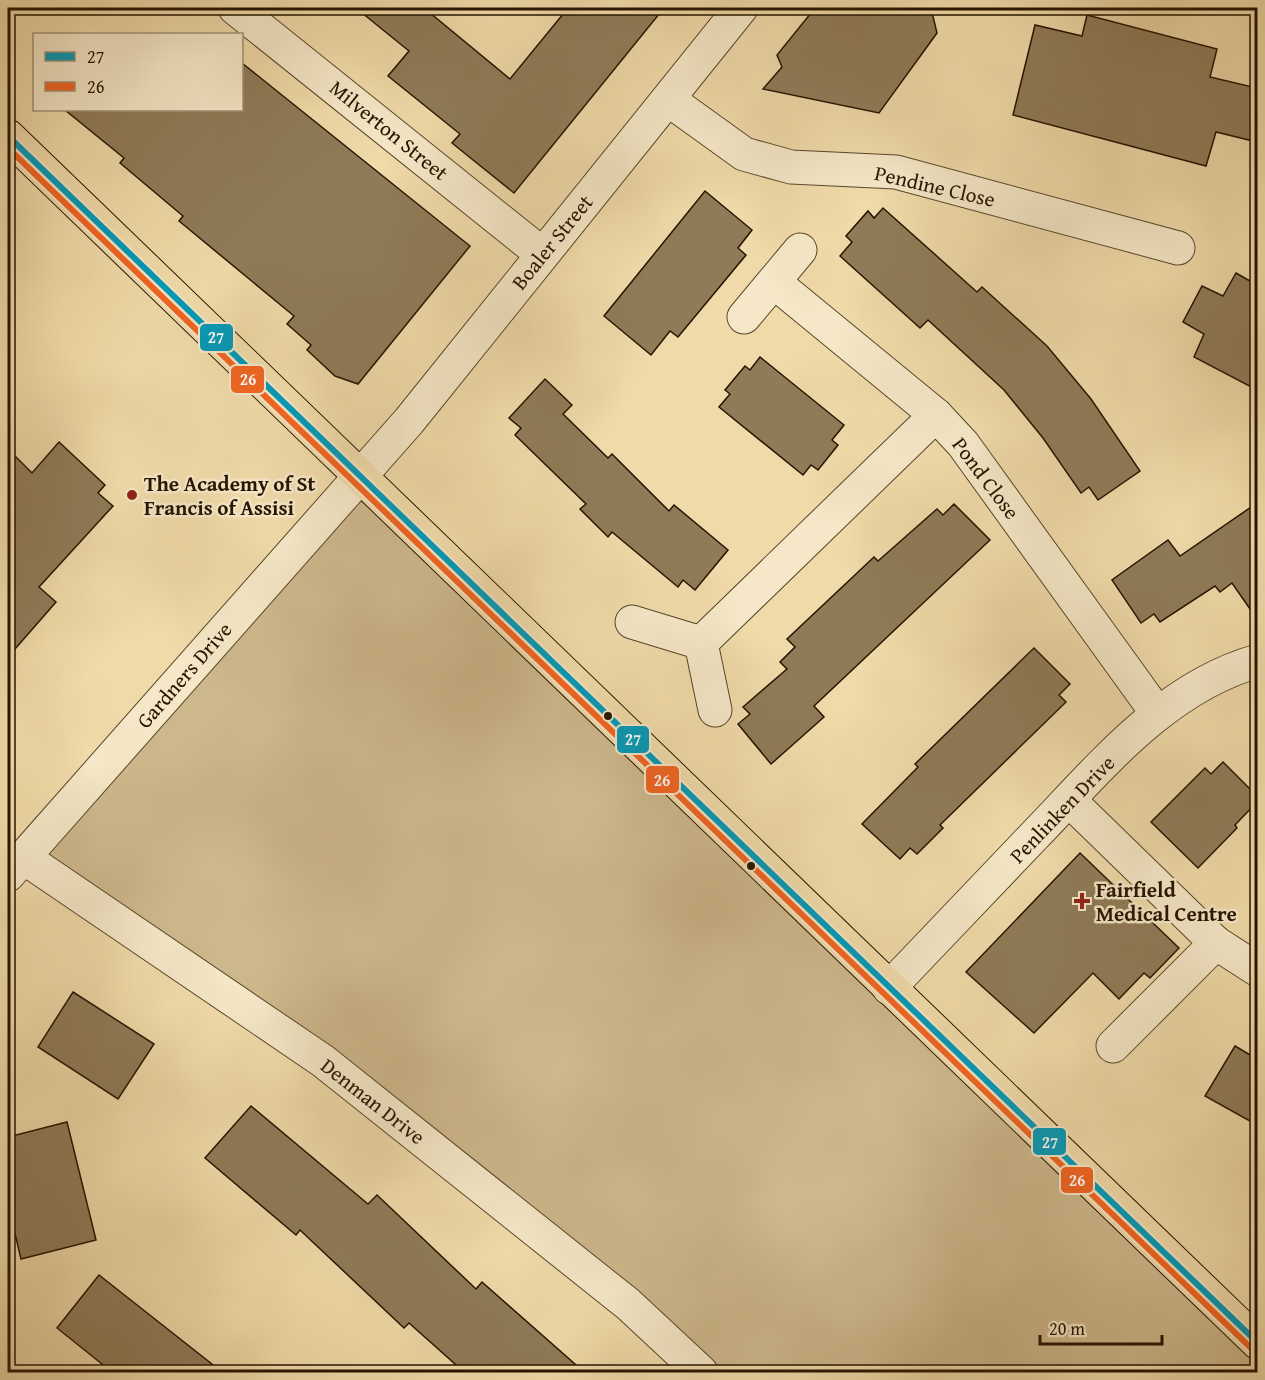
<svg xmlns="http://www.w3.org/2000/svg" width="1265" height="1380" font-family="'Gentium Book Plus',serif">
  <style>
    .green { fill: #cdb88c; stroke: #796646; stroke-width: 1.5 }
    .building { fill: #8f7b58; stroke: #251400; stroke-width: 1.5 }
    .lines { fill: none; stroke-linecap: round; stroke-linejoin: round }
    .minor-casing { stroke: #58462a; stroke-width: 35 }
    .major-casing { stroke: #251400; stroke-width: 35 }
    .minor { stroke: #f5e7c7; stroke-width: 33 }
    .major { stroke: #f0daa9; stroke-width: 33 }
    .bus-1-casing { stroke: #f5e7c7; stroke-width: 10 }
    .bus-2-casing { stroke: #f5e7c7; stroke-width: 10 }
    .bus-1 { stroke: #049ab9; stroke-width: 6 }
    .bus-2 { stroke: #f26522; stroke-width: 6 }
    .poi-dot { fill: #8f2418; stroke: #f5e7c7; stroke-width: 2 }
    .bus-dot { fill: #251400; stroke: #f5e7c7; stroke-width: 2 }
    .labels { text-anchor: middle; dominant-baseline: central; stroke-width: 5; stroke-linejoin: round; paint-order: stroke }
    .street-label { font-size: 21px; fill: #251400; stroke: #f5e7c7 }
    .poi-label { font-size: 21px; font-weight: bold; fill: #251400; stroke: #f5e7c7; text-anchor: start }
    .line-badge { stroke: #f5e7c7; stroke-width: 2 }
    .badge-label { font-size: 16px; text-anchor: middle; font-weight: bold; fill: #fff }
  </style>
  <rect width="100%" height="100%" fill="#f0daa9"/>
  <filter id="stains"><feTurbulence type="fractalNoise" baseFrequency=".00333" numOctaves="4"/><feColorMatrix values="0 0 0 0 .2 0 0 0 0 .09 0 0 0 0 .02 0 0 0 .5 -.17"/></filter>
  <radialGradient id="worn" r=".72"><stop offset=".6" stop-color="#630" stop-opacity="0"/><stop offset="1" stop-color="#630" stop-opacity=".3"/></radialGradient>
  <path class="green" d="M362,475L1257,1343V1372H701L628,1304L23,857Z"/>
  <g class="building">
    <path d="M356,8H424L510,79L568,8H664L514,193L452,143L460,134L388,76L409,51Z"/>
    <path d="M815,8H931L937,33L879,113L763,89L782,67L777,55Z"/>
    <path d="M1087,15L1217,49L1210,77L1257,88V142L1216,132L1206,166L1013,115L1035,25L1082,36Z"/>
    <path d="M242,63L470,246L358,384L335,376L307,350L311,345L287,324L294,316L179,221L183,216L120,163L124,158L65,110H242Z"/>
    <path d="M705,191L752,230L738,248L746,255L678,337L670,331L651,355L604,316Z"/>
    <path d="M883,208L977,292L982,287L1047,346L1091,399L1140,471L1098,500L1089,487L1081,493L1043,438L1004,390L928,320L920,328L840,256L852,242L846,236L868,211L874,218Z"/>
    <path d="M1236,273L1257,285V390L1194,357L1204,334L1183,322L1202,286L1223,296Z"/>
    <path d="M760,357L844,425L832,440L838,445L818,470L811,465L803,475L719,407L730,394L725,390L745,366L750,370Z"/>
    <path d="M545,379L572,405L563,414L608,458L612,454L669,511L674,505L728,550L695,590L683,580L678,587L612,532L608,537L580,509L586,504L515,435L521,428L509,418Z"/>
    <path d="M59,442L105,485L98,493L113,506L39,587L56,602L8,657V449L32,473Z"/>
    <path d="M1257,503V619L1232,583L1220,592L1215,586L1160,622L1154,614L1141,623L1112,580L1168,540L1180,556Z"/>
    <path d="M954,504L990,540L814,706L824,717L771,764L738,724L750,714L743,707L787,669L780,662L795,647L787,639L874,557L878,561L937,509L943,515Z"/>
    <path d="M1034,648L1070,684L1059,695L1066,702L940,825L943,828L917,854L910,848L900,859L862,824L918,767L915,764Z"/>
    <path d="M1223,762L1257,796V802L1235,825L1237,828L1198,868L1151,822L1205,768L1211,774Z"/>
    <path d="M1080,853L1179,948L1150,978L1144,973L1119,999L1093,973L1034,1033L966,972Z"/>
    <path d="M73,992L154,1044L118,1099L38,1047Z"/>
    <path d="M1235,1046L1257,1059V1125L1205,1096Z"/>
    <path d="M251,1106L368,1204L377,1195L476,1289L482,1282L584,1372H464L409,1323L404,1328L300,1230L296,1235L205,1158Z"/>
    <path d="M67,1122L96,1240L21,1259L8,1204V1137Z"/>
    <path d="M99,1275L222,1372H112L57,1328Z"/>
  </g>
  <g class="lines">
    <g class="minor-casing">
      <g id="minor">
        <path d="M235,8L542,254"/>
        <path d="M669,100L744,154L791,167L896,172L1178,248"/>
        <path d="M774,282L936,415L963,444L1157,713"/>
        <path d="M744,317L800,250"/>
        <path d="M632,622L701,643L715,710"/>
        <path d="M701,643L936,415"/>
        <path d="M1069,800L1216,943L1258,970"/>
        <path d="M23,857L323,1061L628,1304L701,1372"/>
        <path d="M8,875L409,421L741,8"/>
        <path d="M889,988C937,937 986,887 1034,836C1099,769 1164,687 1258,661"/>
        <path d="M1113,1046L1216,943"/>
      </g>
    </g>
    <g class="major-casing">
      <path id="major" d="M8,136C425,537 842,939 1258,1343"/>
    </g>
    <use href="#minor" class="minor"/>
    <use href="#major" class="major"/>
    <g class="bus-1-casing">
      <path id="bus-1" d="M8,136L1258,1343"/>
    </g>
    <g class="bus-2-casing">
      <path id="bus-2" d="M8,148L1252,1349"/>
    </g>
    <use href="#bus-1" class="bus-1"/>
    <use href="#bus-2" class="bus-2"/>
  </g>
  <g class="poi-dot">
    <circle cx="132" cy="495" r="6"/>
    <path d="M1079 892h6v6h6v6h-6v6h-6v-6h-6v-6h6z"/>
  </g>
  <g class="bus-dot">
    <circle cx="608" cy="716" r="5"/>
    <circle cx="751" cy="866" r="5"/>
  </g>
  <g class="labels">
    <g class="street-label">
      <text transform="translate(389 130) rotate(39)">Milverton Street</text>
      <text transform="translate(935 186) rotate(13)">Pendine Close</text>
      <text transform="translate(552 242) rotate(-51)">Boaler Street</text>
      <text transform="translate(986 478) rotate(53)">Pond Close</text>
      <text transform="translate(184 675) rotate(-49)">Gardners Drive</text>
      <text transform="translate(1062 809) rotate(-46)">Penlinken Drive</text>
      <text transform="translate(373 1101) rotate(38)">Denman Drive</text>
    </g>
    <g class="poi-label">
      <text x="144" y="483">The Academy of St<tspan x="144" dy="24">Francis of Assisi</tspan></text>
      <text x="1096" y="889">Fairfield<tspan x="1096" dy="24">Medical Centre</tspan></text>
    </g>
  </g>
  <g class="line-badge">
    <rect x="199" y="323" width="35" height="29" rx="6" fill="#049ab9"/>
    <rect x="230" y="365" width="35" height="29" rx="6" fill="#f26522"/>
    <rect x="616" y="725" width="34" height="29" rx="6" fill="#049ab9"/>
    <rect x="645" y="765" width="35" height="29" rx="6" fill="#f26522"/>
    <rect x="1032" y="1127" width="35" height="29" rx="6" fill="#049ab9"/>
    <rect x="1060" y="1166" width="34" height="28" rx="6" fill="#f26522"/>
  </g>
  <g class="badge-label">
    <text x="216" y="343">27</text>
    <text x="248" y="385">26</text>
    <text x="633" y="745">27</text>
    <text x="662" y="786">26</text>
    <text x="1050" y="1148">27</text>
    <text x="1077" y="1186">26</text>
  </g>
  <rect width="1265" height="1380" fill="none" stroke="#f0daa9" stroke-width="30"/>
  <rect x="9" y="9" width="1247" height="1362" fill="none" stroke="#251400" stroke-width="3"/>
  <rect x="15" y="15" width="1235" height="1350" fill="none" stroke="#251400" stroke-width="1.5"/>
  <rect x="33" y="33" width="210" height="78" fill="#f5e7c7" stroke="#a29377" stroke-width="1.5"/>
  <rect x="45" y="52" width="30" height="9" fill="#049ab9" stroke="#a29377" stroke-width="1.5"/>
  <text x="87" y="63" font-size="18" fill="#251400">27</text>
  <rect x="45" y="82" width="30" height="9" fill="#f26522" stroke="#a29377" stroke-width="1.5"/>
  <text x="87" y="93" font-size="18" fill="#251400">26</text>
  <path d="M1040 1335v9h122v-9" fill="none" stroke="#251400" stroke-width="3"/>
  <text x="1049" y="1335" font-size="18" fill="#251400" stroke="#f5e7c7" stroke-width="4.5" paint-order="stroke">20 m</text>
  <rect width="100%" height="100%" filter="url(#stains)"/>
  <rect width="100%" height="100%" fill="url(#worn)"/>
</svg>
